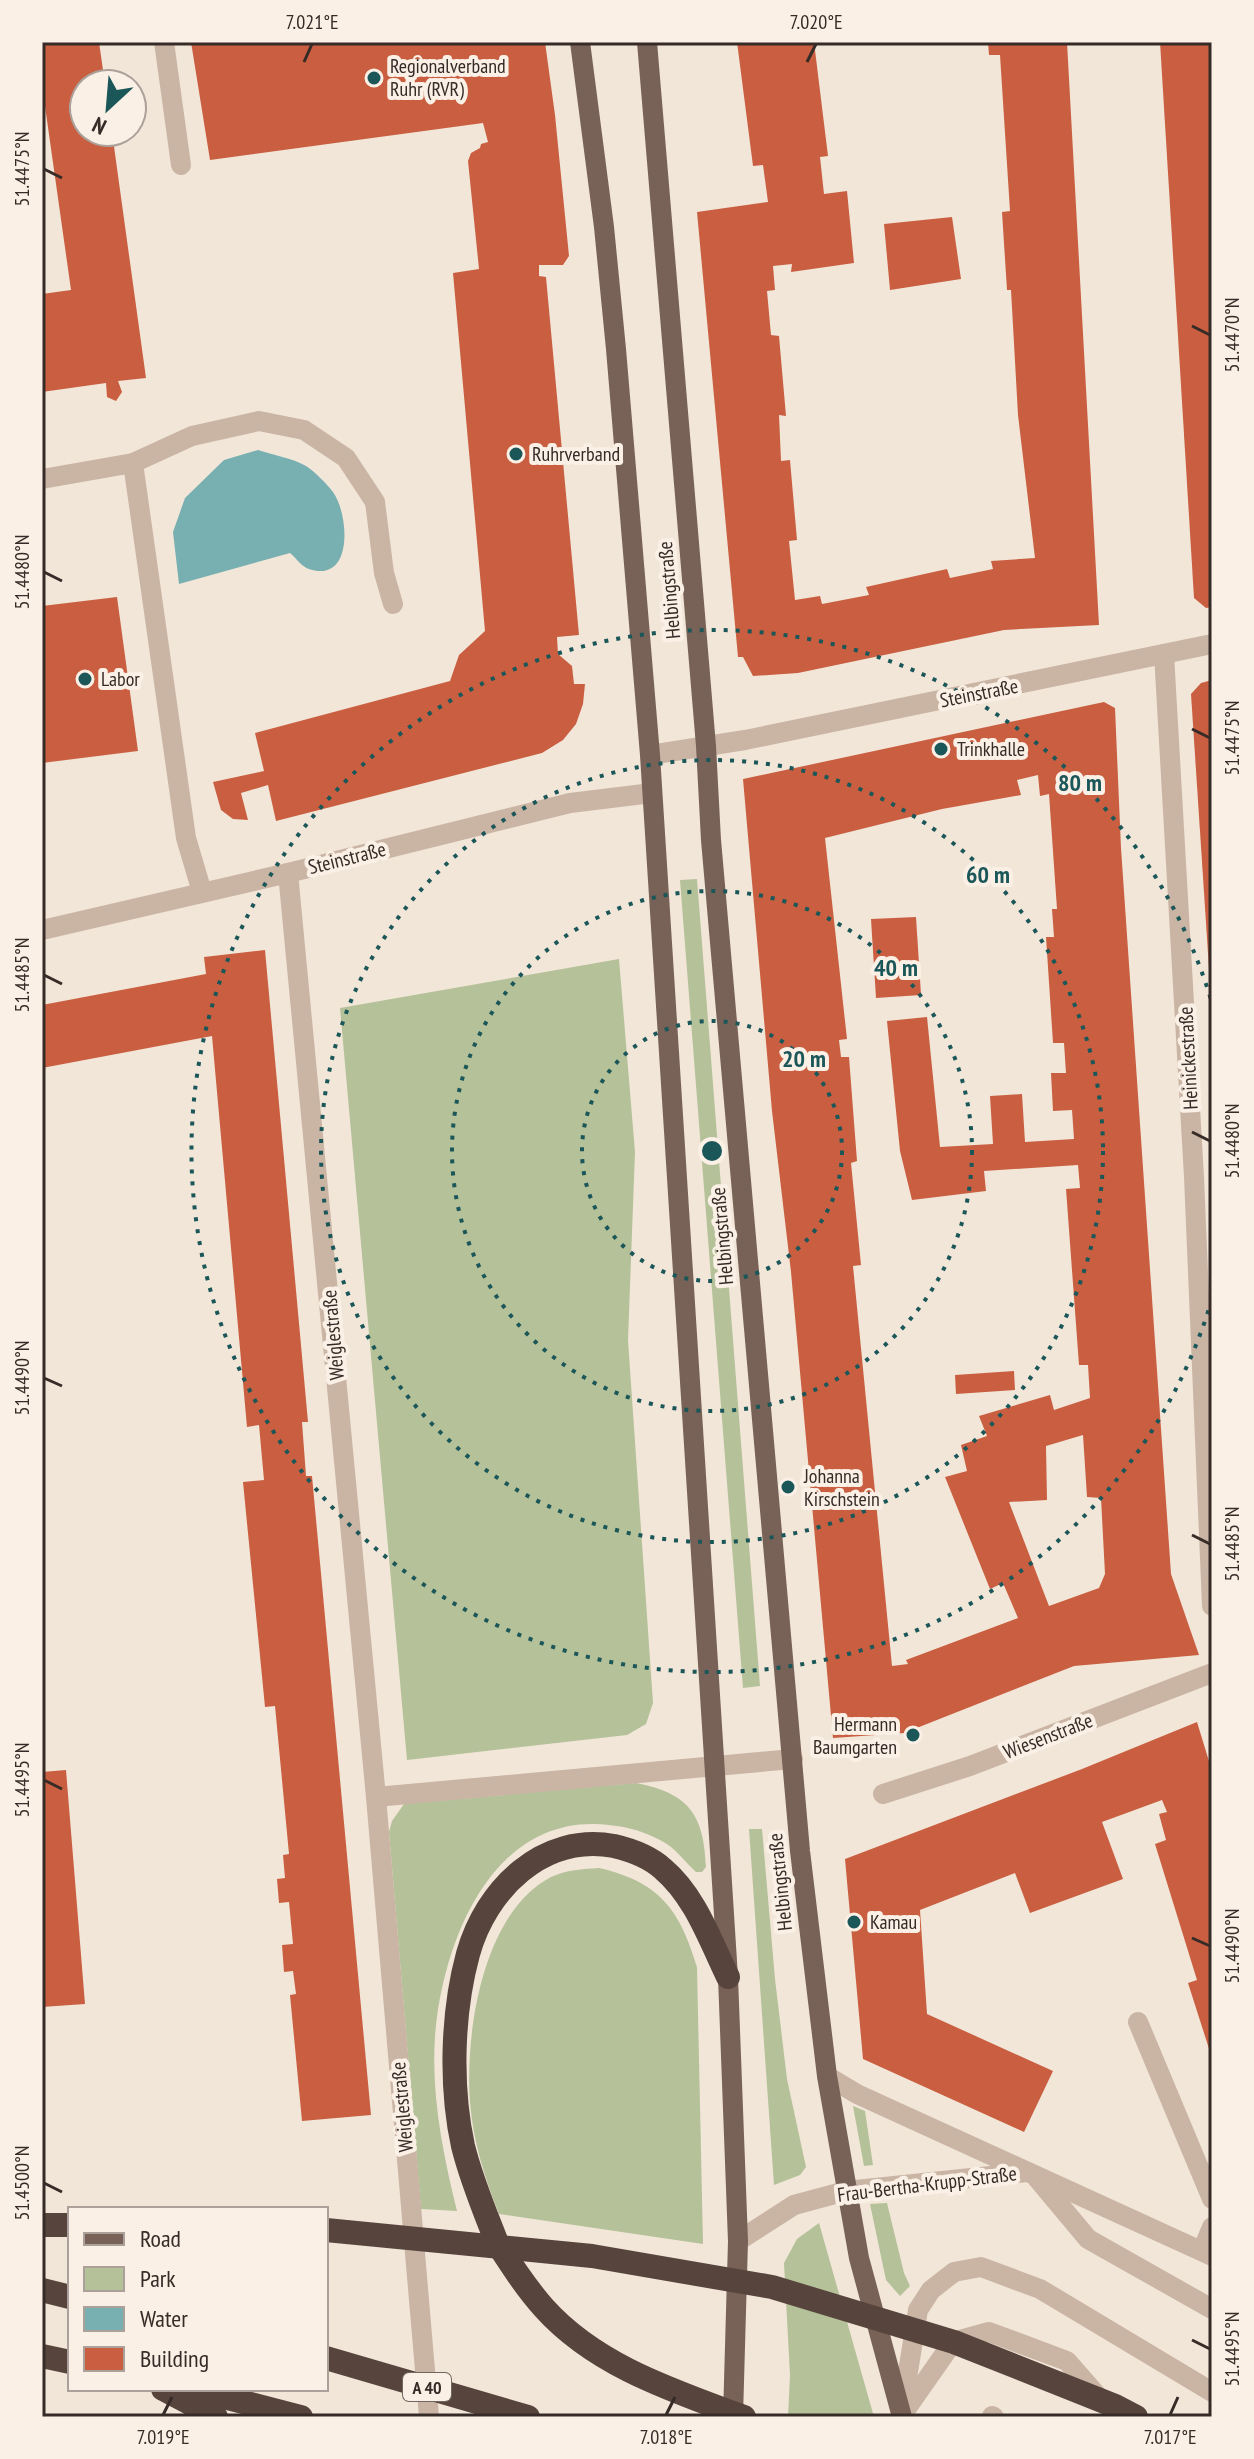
<svg xmlns="http://www.w3.org/2000/svg" width="1254" height="2459" font-family="'PT Sans Narrow',sans-serif">
  <style>
    .green { fill: #b5c199 }
    .water { fill: #78afb0 }
    .building { fill: #c95f40; fill-rule: evenodd }
    .lines { fill: none; stroke-linecap: round; stroke-linejoin: round }
    .minor { stroke: #cab5a5; stroke-width: 20 }
    .major { stroke: #786257; stroke-width: 20 }
    .highway { stroke: #57453d; stroke-width: 24 }
    .highway-bridge { stroke: #57453d; stroke-width: 24 }
    .ticks { fill: none; stroke: #362b27; stroke-width: 3 }
    .ring { fill: none; stroke: #1b5658; stroke-width: 4; stroke-dasharray: 4 8 }
    .poi-dot { fill: #1b5658; stroke: #faf0e6; stroke-width: 3 }
    .labels { text-anchor: middle; dominant-baseline: central; stroke-width: 8; stroke-linejoin: round; paint-order: stroke }
    .shield { fill: #faf0e6; stroke: #716660; stroke-width: 2 }
    .shield-label { font-size: 18px; font-weight: bold; fill: #362b27 }
    .poi-label { font-size: 20px; fill: #362b27; stroke: #faf0e6; text-anchor: start }
    .street-label { font-size: 20px; fill: #362b27; stroke: #faf0e6 }
    .centre { fill: #1b5658; stroke: #faf0e6; stroke-width: 4 }
    .ring-label { font-size: 24px; text-anchor: middle; font-weight: bold; fill: #1b5658; stroke: #faf0e6; stroke-width: 8; stroke-linejoin: round; paint-order: stroke }
    .neatline { fill: none; stroke: #362b27; stroke-width: 3 }
    .ticks-label { font-size: 20px; text-anchor: middle; fill: #362b27 }
  </style>
  <rect width="100%" height="100%" fill="#f2e6d9"/>
  <g class="green">
    <path d="M697,879L760,1686L743,1688L680,880Z"/>
    <path d="M619,959L635,1152L628,1340L653,1703L646,1724L627,1735L407,1760L340,1008Z"/>
    <path d="M636,1783C689,1793 704,1815 706,1867L702,1872H696C684,1861 676,1848 660,1840C639,1829 619,1825 596,1824C488,1821 442,1947 435,2036C431,2095 443,2154 457,2211L421,2209L389,1832L392,1821L404,1804Z"/>
    <path d="M749,1829H762L775,1979L787,2079L806,2167L800,2175L774,2185Z"/>
    <path d="M599,1868C660,1882 680,1910 697,1967L703,2244L499,2214C485,2178 473,2142 470,2102C465,2033 482,1913 551,1877C566,1870 583,1869 599,1868Z"/>
    <path d="M853,2106L865,2111L873,2165L864,2166Z"/>
    <path d="M887,2203L904,2273L910,2286L900,2296L886,2280L870,2204Z"/>
    <path d="M819,2223L874,2417H788L790,2375L784,2263L797,2239Z"/>
  </g>
  <path class="water" d="M258,450C273,455 292,458 306,466C314,471 327,484 333,492C349,514 354,584 309,569C302,567 296,558 290,553L179,584L173,532L185,498L224,460Z"/>
  <g class="building">
    <path d="M42,42H99L105,84H84V132H112L146,378L118,381L122,392L116,401L107,397L106,383L42,392V294L71,290L42,85Z"/>
    <path d="M191,42H545L555,115L569,256L563,265H539V276L546,277L579,635L557,637L558,654L572,666L574,684H585L583,704L576,724L563,740L542,753L276,821L268,785L241,793L248,820L233,819L221,810L213,782L264,771L255,733L450,681L459,655L485,631L453,273L479,269L468,161L471,153L480,148L481,144L488,142L483,123L210,160Z"/>
    <path d="M737,42H814L828,156L820,157L824,194L847,191L854,263L791,272L792,264L773,266L775,290L767,291L771,335L779,336L786,416L779,415L781,461L790,460L797,540L789,541L795,600L820,596L822,604L869,595L866,587L947,569L950,578L993,569L991,561L1035,558L1018,415L1011,290H1007L1002,212L1010,211L1000,55H989L988,42H1067L1099,625L1004,630L798,673L753,676L743,657H738L697,212L768,202L763,165L753,166Z"/>
    <path d="M1160,42H1212V607L1206,608L1194,598Z"/>
    <path d="M952,217L961,279L890,290L884,224Z"/>
    <path d="M117,597L138,751L42,763V606Z"/>
    <path d="M1212,680V984H1210L1191,694L1201,683Z"/>
    <path d="M1104,702L1115,708L1121,848L1171,1574L1199,1655L1074,1666L904,1733L833,1738L791,1272L772,1111L743,779ZM1038,775L1040,796L1049,794L1057,909H1052L1054,937H1046L1053,1043H1064L1066,1073H1051L1053,1111L1072,1110L1074,1139L1025,1142L1022,1094L990,1096L993,1144L940,1147L927,1017L887,1021L900,1151L912,1200L986,1191L984,1171L1078,1165L1080,1188L1066,1189L1079,1365H1088L1090,1398L1054,1410L1050,1395L979,1416L987,1436L961,1445L967,1471L945,1477L990,1589L1003,1583L1018,1618L906,1660L908,1664L892,1666L853,1266L861,1265L851,1163L857,1161L849,1057H841L839,1040L847,1039L825,838L942,809L1021,795L1017,780ZM1083,1435L1087,1497L1101,1498L1105,1574L1099,1588L1049,1606L1009,1502L1047,1500L1046,1446Z"/>
    <path d="M916,917L921,995L876,998L871,919Z"/>
    <path d="M265,950L308,1422H302L306,1476H312L371,2115L302,2121L290,1995L296,1994L293,1971L284,1972L282,1945L293,1944L289,1902L279,1903L277,1879L285,1878L283,1855L289,1854L275,1706L265,1707L243,1482L264,1480L259,1425L247,1427L212,1036L42,1068V1005L206,974L204,957Z"/>
    <path d="M1014,1371L1015,1390L956,1394L955,1375Z"/>
    <path d="M1197,1722L1212,1771V2058L1188,1983L1197,1980L1155,1844L1166,1840L1159,1814L1167,1812L1162,1800L1102,1822L1123,1879L1030,1913L1015,1873L920,1910L927,2014L1053,2071L1024,2132L863,2059L845,1859L1082,1769Z"/>
    <path d="M66,1770L85,2004L42,2007V1772Z"/>
  </g>
  <g class="lines">
    <g class="minor">
      <path d="M164,42L181,165"/>
      <path d="M133,463L186,838L202,892"/>
      <path d="M42,479L133,463L192,436L259,421L304,430L346,458L375,502L384,573L393,604"/>
      <path d="M1164,654L1194,1177L1212,1606"/>
      <path d="M650,755L745,740L1212,644"/>
      <path d="M288,873L376,1797L429,2417"/>
      <path d="M42,930L288,873L570,803L652,793"/>
      <path d="M883,1794L970,1766L1212,1673"/>
      <path d="M376,1797L793,1759"/>
      <path d="M1138,2022L1212,2199"/>
      <path d="M827,2076L857,2094L1212,2256"/>
      <path d="M1037,2178L1088,2239L1212,2309"/>
      <path d="M738,2241L794,2205L846,2191L1027,2172"/>
      <path d="M1202,2251L1212,2227"/>
      <path d="M904,2412L953,2342L989,2332L1067,2361L1102,2401"/>
      <path d="M901,2415L918,2310L931,2290L954,2272L981,2267L1040,2289L1212,2392"/>
      <path d="M992,2416L994,2417"/>
    </g>
    <g class="major">
      <path d="M580,42L604,227L616,349L650,755L728,1977L738,2241L733,2417"/>
      <path d="M647,42L706,746L711,840L800,1851L827,2076L859,2258L902,2417"/>
    </g>
    <g class="highway">
      <path d="M42,2225H70"/>
      <path d="M497,2243C485,2212 471,2179 463,2146C450,2086 452,2013 468,1954C486,1889 543,1833 614,1846C631,1850 650,1857 663,1869C695,1896 710,1940 728,1977"/>
      <path d="M42,2290L70,2297"/>
      <path d="M42,2356L70,2362"/>
      <path d="M163,2389L216,2417"/>
      <path d="M192,2389L301,2417"/>
    </g>
    <g class="highway-bridge">
      <path d="M326,2230L592,2256L772,2287L954,2342L1115,2406L1136,2417"/>
      <path d="M497,2243C512,2266 526,2288 544,2308C596,2366 674,2391 744,2417"/>
      <path d="M326,2358L528,2417"/>
    </g>
  </g>
  <path class="ticks" d="M304,62L312,44M807,62L816,44M44,169L62,178M1192,326L1210,335M44,572L62,581M1192,729L1210,738M44,975L62,984M1192,1132L1210,1141M44,1378L62,1386M1192,1535L1210,1544M44,1780L62,1789M1192,1938L1210,1946M44,2183L62,2192M1192,2340L1210,2349M163,2415L172,2397M666,2415L675,2397M1170,2415L1178,2397"/>
  <g class="ring">
    <circle cx="712" cy="1151" r="130"/>
    <circle cx="712" cy="1151" r="260"/>
    <circle cx="712" cy="1151" r="391"/>
    <path d="M1212 1299A521 521 0 1 1 1212 1003"/>
  </g>
  <g class="poi-dot">
    <circle cx="374" cy="78" r="8"/>
    <circle cx="516" cy="454" r="8"/>
    <circle cx="85" cy="679" r="8"/>
    <circle cx="941" cy="749" r="8"/>
    <circle cx="788" cy="1487" r="8"/>
    <circle cx="913" cy="1735" r="8"/>
    <circle cx="854" cy="1922" r="8"/>
  </g>
  <g class="labels">
    <rect class="shield" x="403" y="2373" width="48" height="28" rx="6"/>
    <g class="shield-label">
      <text x="427" y="2387">A 40</text>
    </g>
    <g class="poi-label">
      <text x="390" y="66">Regionalverband<tspan x="390" dy="23">Ruhr (RVR)</tspan></text>
      <text x="532" y="454">Ruhrverband</text>
      <text x="101" y="679">Labor</text>
      <text x="957" y="749">Trinkhalle</text>
      <text x="804" y="1476">Johanna<tspan x="804" dy="23">Kirschstein</tspan></text>
      <text x="897" y="1724" text-anchor="end">Hermann<tspan x="897" dy="23">Baumgarten</tspan></text>
      <text x="870" y="1922">Kamau</text>
    </g>
    <g class="street-label">
      <text transform="translate(669 590) rotate(-95)">Helbingstraße</text>
      <text transform="translate(979 693) rotate(-11)">Steinstraße</text>
      <text transform="translate(347 858) rotate(-14)">Steinstraße</text>
      <text transform="translate(1188 1058) rotate(-93)">Heinickestraße</text>
      <text transform="translate(722 1236) rotate(-95)">Helbingstraße</text>
      <text transform="translate(333 1335) rotate(-95)">Weiglestraße</text>
      <text transform="translate(1048 1736) rotate(-21)">Wiesenstraße</text>
      <text transform="translate(780 1882) rotate(-96)">Helbingstraße</text>
      <text transform="translate(402 2107) rotate(-95)">Weiglestraße</text>
      <text transform="translate(927 2184) rotate(-7)">Frau-Bertha-Krupp-Straße</text>
    </g>
  </g>
  <circle cx="712" cy="1151" r="12" class="centre"/>
  <g class="ring-label">
    <text x="1080" y="791">80 m</text>
    <text x="988" y="883">60 m</text>
    <text x="896" y="976">40 m</text>
    <text x="804" y="1067">20 m</text>
  </g>
  <rect width="1254" height="2459" fill="none" stroke="#faf0e6" stroke-width="88"/>
  <rect x="68" y="2207" width="260" height="184" fill="#faf0e6" stroke="#aca19a" stroke-width="2"/>
  <rect x="84" y="2233" width="40" height="12" fill="#786257" stroke="#aca19a" stroke-width="2"/>
  <text x="140" y="2247" font-size="24" fill="#362b27">Road</text>
  <rect x="84" y="2267" width="40" height="24" fill="#b5c199" stroke="#aca19a" stroke-width="2"/>
  <text x="140" y="2287" font-size="24" fill="#362b27">Park</text>
  <rect x="84" y="2307" width="40" height="24" fill="#78afb0" stroke="#aca19a" stroke-width="2"/>
  <text x="140" y="2327" font-size="24" fill="#362b27">Water</text>
  <rect x="84" y="2347" width="40" height="24" fill="#c95f40" stroke="#aca19a" stroke-width="2"/>
  <text x="140" y="2367" font-size="24" fill="#362b27">Building</text>
  <g transform="translate(108 108) rotate(206)"><circle r="38" fill="#faf0e6" stroke="#aca19a" stroke-width="2"/>
  <path d="M0-6L14 30L0 20L-14 30Z" fill="#1b5658"/>
  <text y="-12" font-size="22" font-weight="bold" text-anchor="middle" fill="#362b27">N</text>
  </g>
  <rect x="44" y="44" width="1166" height="2371" class="neatline"/>
  <g class="ticks-label">
    <text x="312" y="29">7.021°E</text>
    <text x="816" y="29">7.020°E</text>
    <text transform="translate(22 169) rotate(-90)" y="7">51.4475°N</text>
    <text transform="translate(1232 335) rotate(-90)" y="7">51.4470°N</text>
    <text transform="translate(22 572) rotate(-90)" y="7">51.4480°N</text>
    <text transform="translate(1232 738) rotate(-90)" y="7">51.4475°N</text>
    <text transform="translate(22 975) rotate(-90)" y="7">51.4485°N</text>
    <text transform="translate(1232 1141) rotate(-90)" y="7">51.4480°N</text>
    <text transform="translate(22 1378) rotate(-90)" y="7">51.4490°N</text>
    <text transform="translate(1232 1544) rotate(-90)" y="7">51.4485°N</text>
    <text transform="translate(22 1780) rotate(-90)" y="7">51.4495°N</text>
    <text transform="translate(1232 1946) rotate(-90)" y="7">51.4490°N</text>
    <text transform="translate(22 2183) rotate(-90)" y="7">51.4500°N</text>
    <text transform="translate(1232 2349) rotate(-90)" y="7">51.4495°N</text>
    <text x="163" y="2444">7.019°E</text>
    <text x="666" y="2444">7.018°E</text>
    <text x="1170" y="2444">7.017°E</text>
  </g>
</svg>
